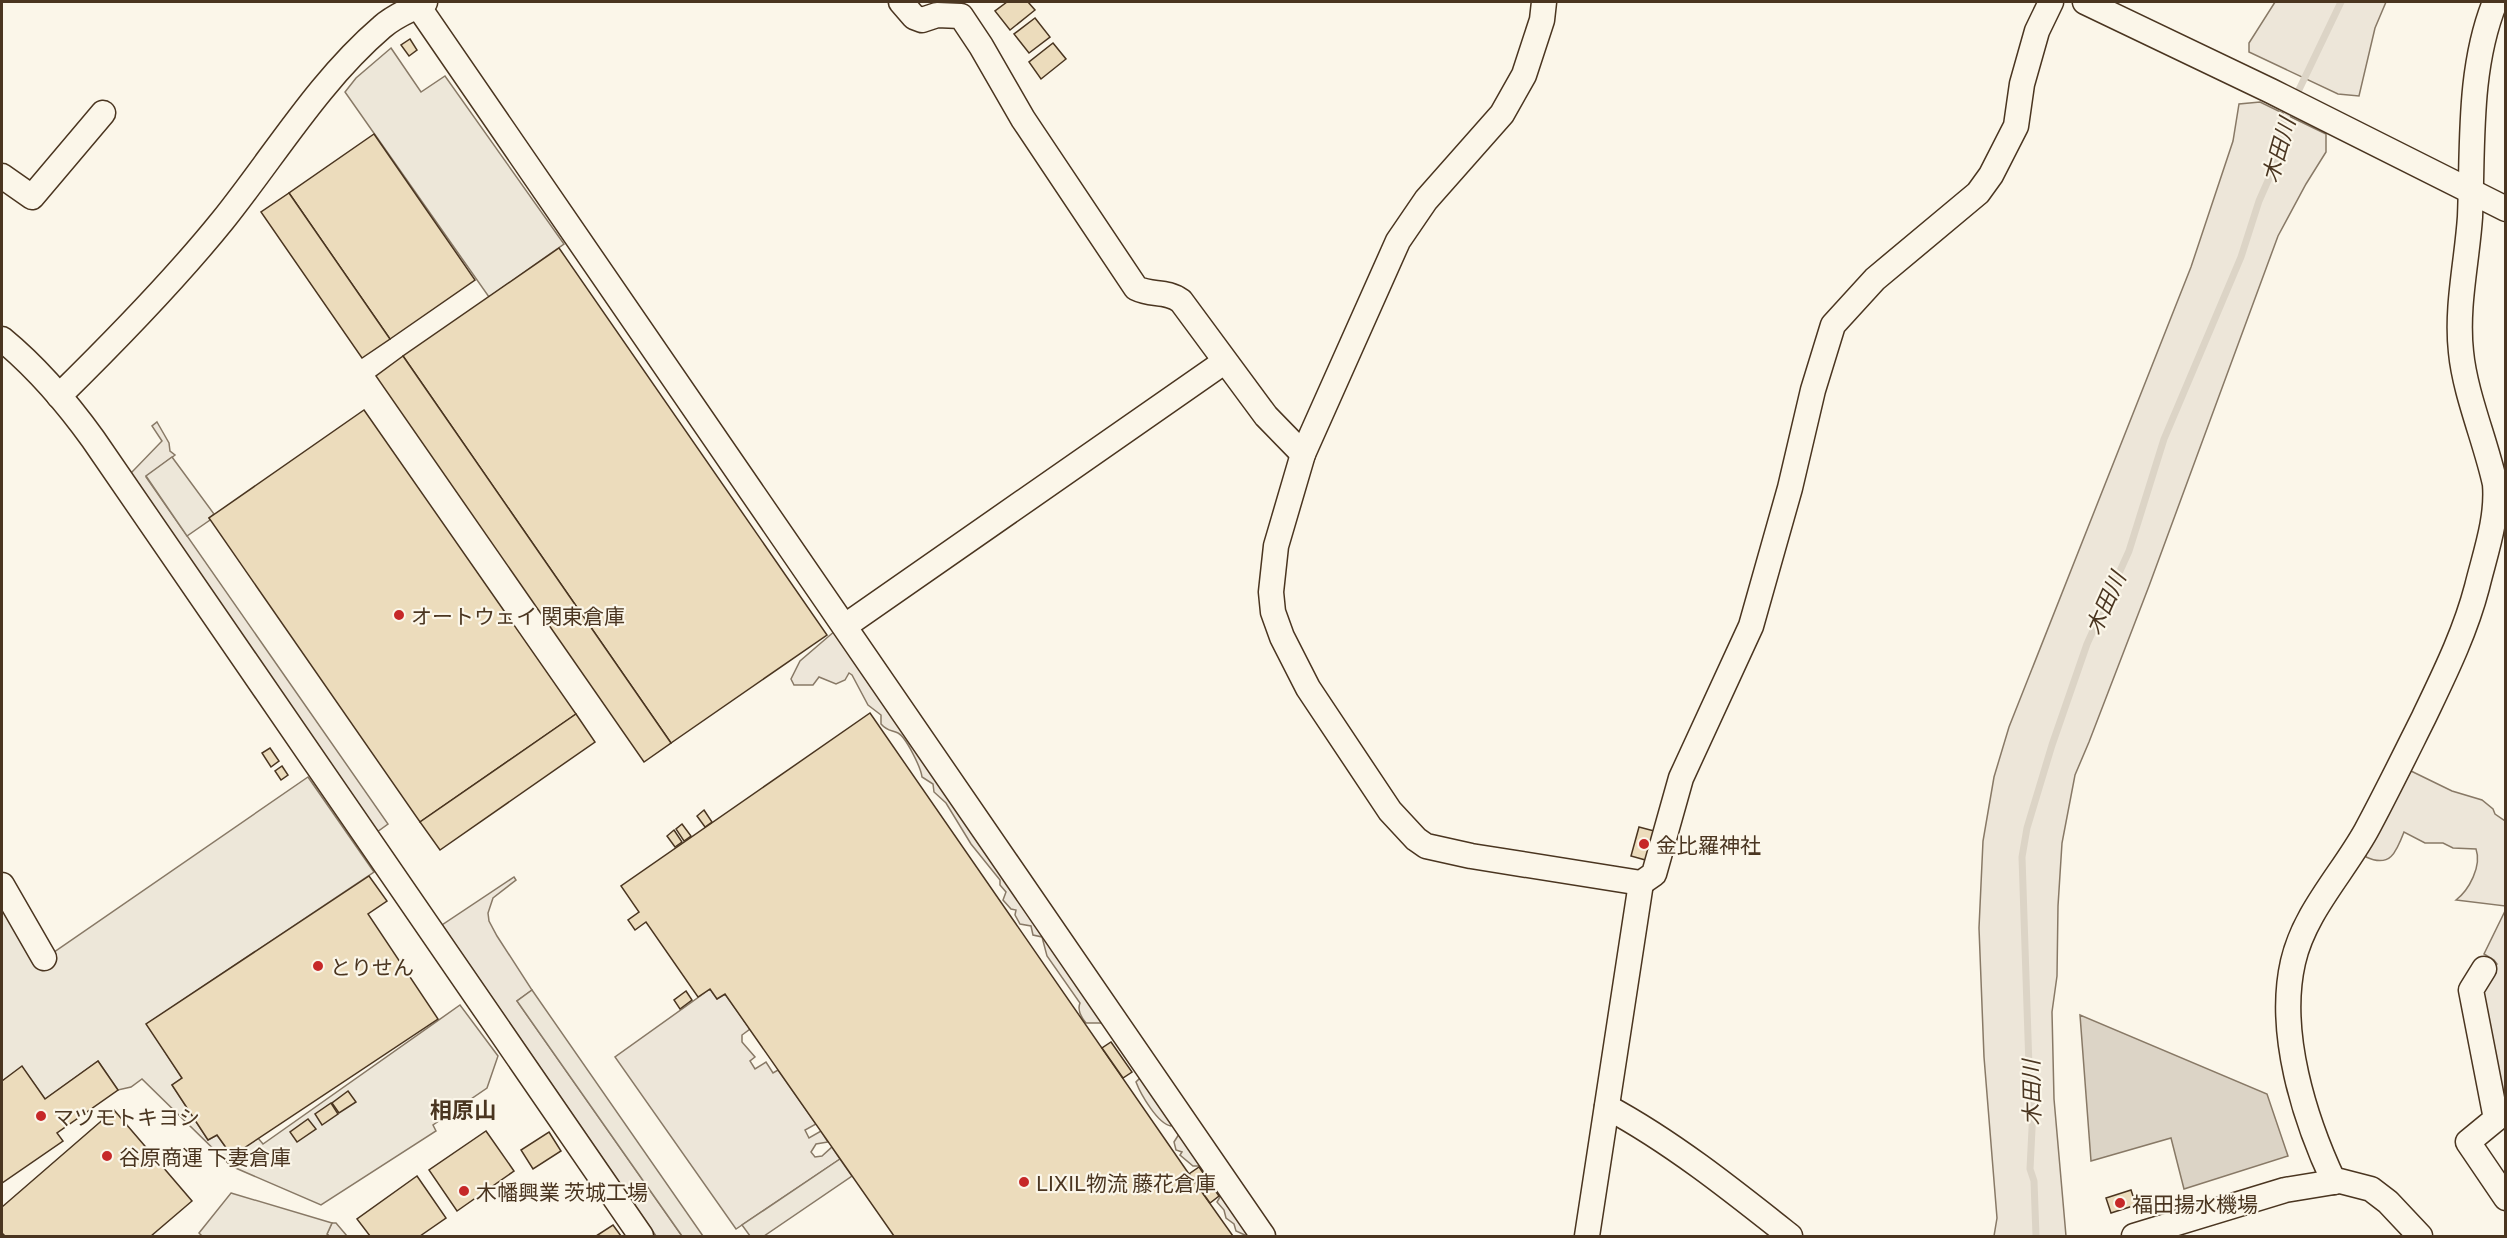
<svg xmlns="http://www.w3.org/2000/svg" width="2507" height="1238" font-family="Commissioner,'Noto Sans JP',sans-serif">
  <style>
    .green { fill: #ede6d9; stroke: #887966; stroke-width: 1.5 }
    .parking { fill: #ede7d9; stroke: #887966; stroke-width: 1.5 }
    .water { fill: #dcd4c6; stroke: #887966; stroke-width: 1.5 }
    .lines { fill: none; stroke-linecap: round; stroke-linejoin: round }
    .stream { stroke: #dcd4c6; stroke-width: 7 }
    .building { fill: #ecdcbc; stroke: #4a3520; stroke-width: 1.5 }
    .minor-casing { stroke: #4a3520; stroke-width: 27 }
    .minor { stroke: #fbf6e9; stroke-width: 24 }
    .poi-dot { fill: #c62828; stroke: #fbf6e9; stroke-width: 2 }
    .labels { text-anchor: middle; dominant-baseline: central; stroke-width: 4.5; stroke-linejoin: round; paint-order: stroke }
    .poi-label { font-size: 21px; fill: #4a3520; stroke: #fbf6e9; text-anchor: start }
    .water-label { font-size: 22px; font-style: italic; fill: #4a3520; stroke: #fbf6e9 }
    .neighbourhood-label { font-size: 22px; font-weight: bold; fill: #4a3520; stroke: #fbf6e9 }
  </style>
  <rect width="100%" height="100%" fill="#fbf6e9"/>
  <g class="green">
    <path d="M2275,2H2386L2375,28L2359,96L2338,94L2249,52V43Z"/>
    <path d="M2260,102L2326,134V152L2306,184L2278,236L2149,586L2089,742L2075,775L2062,843L2058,906L2057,976L2052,1012L2054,1099L2066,1236H1994L1997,1218L1984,1057L1979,928L1983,841L1994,777L2009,727L2191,267L2233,141L2239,104Z"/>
    <path d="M157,422L169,443L170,451L175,455L146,477L388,824L377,832L131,473L162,441L152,426Z"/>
    <path d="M836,630L1104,1020L1102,1023H1086C1081,1017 1077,1010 1080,1003L1047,956L1042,937L1033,935L1031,926L1020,924L1015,915L1016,910L1011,909L1003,900L1006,892L1000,885V880L971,844L946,803L934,792L933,784L922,777C921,768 906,737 898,733C891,730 887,731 881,724V715L868,705L852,675L849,673L845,680L836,684L819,677L813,685H794L791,679L800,661Z"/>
    <path d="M2411,771L2452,791L2482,800L2493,809L2495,814L2505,821V906L2456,900C2469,890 2482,866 2476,849L2453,848L2443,843H2425L2404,832C2396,853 2390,868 2366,857V852Z"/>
    <path d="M514,877L516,880L493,898L488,913L489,921L497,936L532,990L517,1001L682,1236H656L442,925Z"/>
    <path d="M2505,911L2506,1094L2501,1096L2479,992L2497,964L2494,960L2484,954Z"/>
    <path d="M710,989L717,999L725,994L750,1029L742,1035V1042L755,1057L750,1061L755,1069L766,1062L773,1073L778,1070L816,1124L805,1130L809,1138L821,1131L828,1142L816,1144L811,1152L815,1157L822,1156L832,1147L840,1159L736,1229L615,1057Z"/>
    <path d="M1141,1077L1174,1121L1171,1126C1158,1124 1141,1095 1136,1082Z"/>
    <path d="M1181,1131L1212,1183L1199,1166H1193L1180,1155L1182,1152L1176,1150L1174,1142Z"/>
    <path d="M1218,1193H1221L1258,1236H1247L1236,1231L1234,1224L1226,1218L1224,1210L1217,1202L1220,1197Z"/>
    <path d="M332,1223H336L347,1236H329L327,1234Z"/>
  </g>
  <g class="parking">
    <path d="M391,48L421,92L445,76L564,244L489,297L345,92L356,78Z"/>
    <path d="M172,457L214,514L209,518L210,520L187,536L146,476Z"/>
    <path d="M308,777L374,872L147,1024L182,1078L172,1085L208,1140L217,1135L232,1156L258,1138L263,1144L460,1005L498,1056L487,1088L433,1125L436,1131L321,1205L231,1166L142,1079L131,1087L118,1090L98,1061L45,1099L22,1067L2,1081V898L37,962L54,952Z"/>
    <path d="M532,990L703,1236H682L517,1001Z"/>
    <path d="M840,1159L852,1176L764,1236H750L742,1225Z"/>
    <path d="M231,1193L332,1223L327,1234L329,1236H202L199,1233Z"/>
  </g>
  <path class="water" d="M2080,1015L2267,1094L2288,1156L2184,1189L2171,1138L2091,1161Z"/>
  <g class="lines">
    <path class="stream" d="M2036,1236L2034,1181L2030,1169L2033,1109L2030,1097L2022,857L2027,828L2052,745L2087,644L2129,551L2164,439L2241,257L2259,201L2278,158L2283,123L2341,2"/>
  </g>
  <g class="building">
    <path d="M1007,2H1028L1035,10L1010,30L995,11Z"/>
    <path d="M1035,18L1050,37L1029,53L1014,34Z"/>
    <path d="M410,39L417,50L409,56L401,45Z"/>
    <path d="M1053,43L1066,59L1041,79L1029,62Z"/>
    <path d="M374,134L475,280L390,339L289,193Z"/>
    <path d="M289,193L390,339L362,358L261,212Z"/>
    <path d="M559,248L827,635L671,743L403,356Z"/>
    <path d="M403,356L671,743L644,762L376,376Z"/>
    <path d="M364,410L576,714L420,822L209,518Z"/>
    <path d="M870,713L1189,1174L1233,1236H894L725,994L717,999L710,989L698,997L646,922L635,930L628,920L639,912L621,886Z"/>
    <path d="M576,714L595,742L440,850L420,822Z"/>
    <path d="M270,748L279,761L271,767L262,753Z"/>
    <path d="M282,766L288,775L281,780L275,771Z"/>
    <path d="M704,810L712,822L705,827L697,816Z"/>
    <path d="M682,824L691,836L684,841L676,829Z"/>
    <path d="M1639,827L1658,832L1649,861L1631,856Z"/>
    <path d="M674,830L682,842L675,847L667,836Z"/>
    <path d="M369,876L387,901L368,914L438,1019L232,1156L217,1135L208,1140L172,1085L182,1078L146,1024Z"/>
    <path d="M686,991L692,1000L680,1009L674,1000Z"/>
    <path d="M1111,1042L1132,1072L1123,1078L1102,1048Z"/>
    <path d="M98,1061L118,1090L57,1133L63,1141L2,1183V1081L22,1066L45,1099Z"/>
    <path d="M348,1091L356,1102L339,1113L332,1103Z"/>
    <path d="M331,1103L338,1114L322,1125L315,1114Z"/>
    <path d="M114,1110L192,1201L151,1236H5L2,1233V1207Z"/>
    <path d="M308,1119L316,1129L297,1142L290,1132Z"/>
    <path d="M486,1131L514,1171L457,1211L429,1170Z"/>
    <path d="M549,1132L561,1151L533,1169L521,1150Z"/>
    <path d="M1199,1167L1219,1196L1210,1203L1189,1174Z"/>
    <path d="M417,1176L446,1218L420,1236H370L357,1219Z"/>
    <path d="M2131,1190L2136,1205L2111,1213L2106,1198Z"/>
    <path d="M613,1225L621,1236H596Z"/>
  </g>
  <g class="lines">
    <g class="minor-casing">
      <g id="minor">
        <path d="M901,2L914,17L922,20L937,15L961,16L981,46L1023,119L1136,288C1152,296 1166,290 1181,301L1266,416L1303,454"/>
        <path d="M1544,2L1542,20L1524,75L1502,114L1426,200L1398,241L1303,454L1276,546L1271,592L1273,612L1282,637L1308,688L1390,811L1416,839L1426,846L1471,856L1641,883L1654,874L1681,778L1751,626L1790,488L1813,390L1833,325L1875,279L1978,193L1991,175L2016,126L2022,84L2037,31L2051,2"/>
        <path d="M2085,2L2271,91L2506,209"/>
        <path d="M418,6L1263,1236"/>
        <path d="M2,176L32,197L103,113"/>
        <path d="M2,339C36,367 67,403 93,439L641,1236"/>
        <path d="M59,396C116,340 173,282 223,220C275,155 319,81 382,27C395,15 411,10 425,2"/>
        <path d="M845,626L1224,362"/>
        <path d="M2,885L44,958"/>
        <path d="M2484,969L2471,990L2496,1119L2468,1142L2506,1198"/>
        <path d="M1607,1107C1672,1142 1732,1190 1790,1236"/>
        <path d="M2334,1182C2304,1118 2277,1032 2293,962C2304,913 2342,874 2366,831C2386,794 2405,755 2424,717C2444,675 2465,633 2477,587C2485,554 2498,519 2495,484C2486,442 2465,394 2461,352C2456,307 2467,262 2470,217C2473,145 2468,69 2495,2"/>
        <path d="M1587,1236L1641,883"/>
        <path d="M2134,1236L2285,1190L2340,1181L2371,1189L2388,1202L2420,1236"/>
      </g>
    </g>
    <use href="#minor" class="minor"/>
  </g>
  <g class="poi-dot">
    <circle cx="399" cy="615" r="6"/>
    <circle cx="1644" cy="844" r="6"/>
    <circle cx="318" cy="966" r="6"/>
    <circle cx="41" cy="1116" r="6"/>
    <circle cx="107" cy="1156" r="6"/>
    <circle cx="1024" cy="1182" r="6"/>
    <circle cx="464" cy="1191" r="6"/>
    <circle cx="2120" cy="1203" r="6"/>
  </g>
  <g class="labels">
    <g class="poi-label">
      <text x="411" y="615">オートウェイ 関東倉庫</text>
      <text x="1656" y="844">金比羅神社</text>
      <text x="330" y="966">とりせん</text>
      <text x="53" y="1116">マツモトキヨシ</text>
      <text x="119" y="1156">谷原商運 下妻倉庫</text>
      <text x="1036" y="1182">LIXIL物流 藤花倉庫</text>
      <text x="476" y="1191">木幡興業 茨城工場</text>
      <text x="2132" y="1203">福田揚水機場</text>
    </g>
    <g class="water-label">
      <text transform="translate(2278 150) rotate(-74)">木田川</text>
      <text transform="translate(2105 603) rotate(-66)">木田川</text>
      <text transform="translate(2031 1093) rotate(-91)">木田川</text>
    </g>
    <g class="neighbourhood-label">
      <text x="463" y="1109">相原山</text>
    </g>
  </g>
  <rect width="2507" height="1238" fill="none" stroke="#4a3520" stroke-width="6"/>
</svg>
